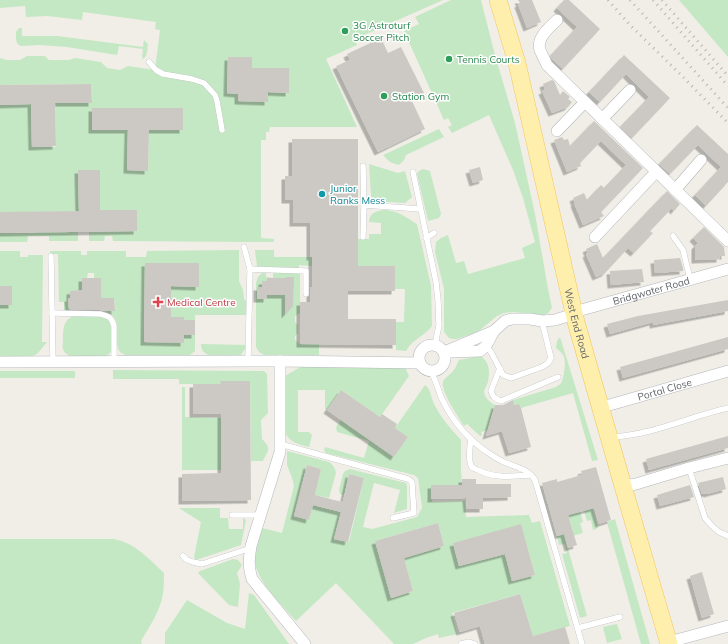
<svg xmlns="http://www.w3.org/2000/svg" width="728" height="644" font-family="Mulish,sans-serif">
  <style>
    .green { fill: #c4e8c3; fill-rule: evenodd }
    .building { fill: #ccc9c4; filter: url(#shadow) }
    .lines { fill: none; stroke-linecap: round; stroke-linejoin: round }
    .service-casing { stroke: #b4b7bb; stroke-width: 6 }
    .minor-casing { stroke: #b4b7bb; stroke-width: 12 }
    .primary-casing { stroke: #f4c45c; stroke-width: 18 }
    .service { stroke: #fff; stroke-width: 5.5 }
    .minor { stroke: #fff; stroke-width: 11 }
    .primary { stroke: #ffefad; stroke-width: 17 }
    .rail { stroke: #b5b6b7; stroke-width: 3; stroke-dasharray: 1 5; stroke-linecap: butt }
    .leisure-dot { fill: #2e9e5b; stroke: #fff; stroke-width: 1.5 }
    .culture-dot { fill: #0f9aa8; stroke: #fff; stroke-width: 1.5 }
    .health-dot { fill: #e0444e; stroke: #fff; stroke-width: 1.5 }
    .labels { text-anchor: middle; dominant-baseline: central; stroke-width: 3; stroke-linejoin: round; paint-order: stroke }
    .leisure-label { font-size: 10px; fill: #27864d; stroke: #fff; text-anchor: start }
    .culture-label { font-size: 10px; fill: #0d838f; stroke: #fff; text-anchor: start }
    .street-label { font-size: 10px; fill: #5e6267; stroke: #fff }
    .health-label { font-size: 10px; fill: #be3a42; stroke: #fff; text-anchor: start }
  </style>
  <defs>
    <filter id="shadow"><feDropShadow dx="-3.5" dy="3.5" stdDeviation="0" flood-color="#0004"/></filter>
  </defs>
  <rect width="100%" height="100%" fill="#f0eee7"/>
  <g class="green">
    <path d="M0,0H443L355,39L357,45L326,59L357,127H270L269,132H266V140H261V238L274,239V242L113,241L112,236H105L104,241H89V232L137,231L136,210H100L99,170H78L79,211L44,212L78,232V241H49V236H28L27,242H0V233H36V212H0V105L31,104L32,147H56L55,103H92L91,84L0,85V58L6,60H20L27,56H45L49,60H69L75,58L101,62L107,68L120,70L128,66L155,70L160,30L155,29L156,22L83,12L82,20L47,16L26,17L25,6L0,8ZM228,57H252V68H289L288,93L268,92V102L238,101V94L227,93ZM92,108H183V130H149L148,171L127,170L128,130H92Z"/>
    <path d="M451,0H481L495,55L515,123L535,214L548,289L552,308L548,313L544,315L513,312L504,313L497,316L480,330L474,333L457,339H453L449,338L444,332V289L435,252L436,242L441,238L448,235L456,263L464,261L468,274L525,258L522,248L535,242L523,198L513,170L489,115L452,133L448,127L452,125L448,118L444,120L404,31L419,24L415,17Z"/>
    <path d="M679,0H728V57Z"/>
    <path d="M19,28H22V36H57L143,47L144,40L148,44C147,50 148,57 142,59L143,49L119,46L117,55L67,47L40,45L21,46C15,44 16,37 16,32Z"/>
    <path d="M439,129L444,137L406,155L404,160L399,165C391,163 389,162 383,155Z"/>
    <path d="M369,164L398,173L405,171L412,197L405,203L375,201L372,200L371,196Z"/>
    <path d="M423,169L430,171L441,214L439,218L428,221L417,174L419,171Z"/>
    <path d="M383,210C398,210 405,217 417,224L431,286L432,326C425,336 412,339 406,351L396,350V322H404L405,289H395V266H350L358,239H369V234H381V223L369,222C370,213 374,212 383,210Z"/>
    <path d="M239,250V281L243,290L244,299L247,302L246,315H195V320H184L183,317H171V286L199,287V263H145L144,342L184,335H195V351L190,355H125C124,354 121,353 120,352C113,344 120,327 115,319C113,315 109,313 105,311H115L114,298H101V278H94V273H88L87,278H82L83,298L80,291H70V298L68,299L69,312H64V302H59L58,254H50V251H81V255H87V251H126V257H146L147,251Z"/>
    <path d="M255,250H274V257H312V266L299,265V268L257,267Z"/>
    <path d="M0,251H20V257H28V255H43L42,342H47L38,353L33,356H0Z"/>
    <path d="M262,273H266V277L273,278V273H300V313L295,316V322L298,325V333L295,336V340L300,344H319V355H264L259,352L256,347V283L258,277Z"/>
    <path d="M74,316H101C106,317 109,320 111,324L112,350L110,353L106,356L73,357C69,356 64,353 63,349C62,347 63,342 63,340C63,329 63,320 74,316Z"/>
    <path d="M560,337L598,460L592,461L573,393L521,408L519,404L514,405L513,400L556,387C557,386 561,384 561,383C564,378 566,363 564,357C563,353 559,351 556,348L557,341Z"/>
    <path d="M201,344L246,345L245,349L240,356C232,356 211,358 205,353C202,351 201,348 201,344Z"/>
    <path d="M481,356C490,363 490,372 488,382C487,385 485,388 484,391C484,397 490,403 495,405L488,430L481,432L482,435L480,436L467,424L464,426C459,418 440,390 443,382C445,377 450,375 453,371C456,368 457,363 459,360Z"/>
    <path d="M404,365L409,376L380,417L341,390L327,410L325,409V390H298V432H309L312,435L309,447C298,444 291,443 285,433V376L302,366Z"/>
    <path d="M113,370L264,371L267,374L268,413L261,420L262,439C272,449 268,450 263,461H251L250,381H221V384H179V379H113Z"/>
    <rect x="0" y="371" width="75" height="7"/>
    <path d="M425,385C431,389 431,398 434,404C441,418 451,429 461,440V471L462,485H431L432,502L465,501L466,517L529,515L532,523L540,521L570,626L533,636L520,594L452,613L457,634L439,638L438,634L426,638L413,644H394L336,583L296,621C284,607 254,579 255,559C256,549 260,538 262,528L282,533L294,486L292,478L287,465V451L329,462C333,465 335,468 336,473L329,498L315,495L321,469L307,465L295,516L309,520L313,505L341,512L334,539L349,542L364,478L349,474L344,495L340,494L339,490L343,474L345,471L350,469L406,483L407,486V509L394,513L400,490L374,483L363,527L372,529L417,517L422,508L418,478L414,475L326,453L324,450L325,447L364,458L369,441L337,432L336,427L341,420L394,457L408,437L395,428ZM438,523L444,546L404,558L413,591L392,598L375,541ZM521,525L535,575L513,581L505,554L459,566L453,543Z"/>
    <path d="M182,387H185V417L221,418V470H182Z"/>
    <path d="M179,508H220V518H228L229,529H243V518L246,520L241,545L196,560L194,557L201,522Z"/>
    <path d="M593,508L598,528L593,530L591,520L587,521L584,511Z"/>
    <path d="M580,512L583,522L580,523L583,533L565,538L587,616L580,618L562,554L567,553L565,544L559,545L557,536L573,531L568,515Z"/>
    <path d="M615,519L650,644H641L608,526L607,522Z"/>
    <path d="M0,539H114C135,543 149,559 164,573C164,583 164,595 160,605C156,617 148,629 141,641L142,644H0Z"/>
    <path d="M233,559L238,560L242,565L237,573L240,584L238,607L229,605L198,573L200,571Z"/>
    <path d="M249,593L254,595L289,644H165V633L187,600L227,623L245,629Z"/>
    <path d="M617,624L622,639L607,643L603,627Z"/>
  </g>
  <g class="building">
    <path d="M518,0H532L541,22L527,28L518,4L520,3Z"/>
    <path d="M564,0H569L600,29L563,69L552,59L550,56L577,27L557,8Z"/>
    <path d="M381,38L388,53L401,47L424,93L411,99L425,129L378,152L336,66L350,60L347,54Z"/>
    <path d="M624,55L670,98L632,138L620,127L649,97L626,74L600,102L589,92Z"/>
    <path d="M228,57H252V68H289V93L268,92V102L238,101V94L227,93Z"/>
    <path d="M552,80L554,81L560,95L563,91L570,97L568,99L572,102L568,107L552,113L542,91L545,90L543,84Z"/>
    <path d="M91,84L92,103H55L56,146L32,147L31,104L0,105V85Z"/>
    <path d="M92,108H183V130H149L148,171L127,170L128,130H92Z"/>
    <path d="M594,121L643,168L601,212L604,216L583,225L574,203H575L573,198L584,193L587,200L601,185L604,188L626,165L601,141L580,163L581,166L567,172L554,140L562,137L564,140L568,139L570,146Z"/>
    <path d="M697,125L728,154V182L706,206L695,195L721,167L698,145L670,174L659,164Z"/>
    <path d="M292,139H358V266H395V291H348V319H396V345L300,344V302H310V287H312V257H310V223H293V200H285V176H292Z"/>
    <path d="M480,167L483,180L473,183L469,170Z"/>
    <path d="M78,170H100V210H137V231L0,233V212L79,211Z"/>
    <path d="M667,191L680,204L674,211L672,208L650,231L653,233L634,253L628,248L605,273L596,277L586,254L588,253L586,249L597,244L603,258Z"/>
    <path d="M704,227L724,247L725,256H720V259L695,260V246L698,243L693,238Z"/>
    <path d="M680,258L683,268V271L655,273L654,260Z"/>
    <path d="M145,263H199V287L171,286V317H184V320H195V335H184V343L144,342Z"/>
    <path d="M642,269L644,282L611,285L610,271Z"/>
    <path d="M286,277H294L293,306L285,315V295H267V299H257V287H262V281H267V278H286Z"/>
    <path d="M82,278H101V298H114L115,311H107L100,310L69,309L68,298H70V291L82,290Z"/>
    <rect x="0" y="286" width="12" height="19"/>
    <path d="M728,300V311L653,325V322L610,334L607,324L638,316Z"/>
    <path d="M728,337V349L623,378L620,367Z"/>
    <path d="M220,381H250L251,500L182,501V474L221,473V414H193V384H221Z"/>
    <path d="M341,390L380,417L382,414L397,424L395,428L408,437L394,457L327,410Z"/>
    <path d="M513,400L514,405L519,404L521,408L531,447L509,453L502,431L486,436L495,405H503Z"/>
    <path d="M728,436V448L649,470L646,459Z"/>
    <path d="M307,465L321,469L315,495L334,500L343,502L349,474L364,478L348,542L334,539L341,512L313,505L309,520L294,516Z"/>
    <path d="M596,467L611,520L599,524L594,508L568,515L577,545L568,548L564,534L557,536L542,483L557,479V482L582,475L581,471Z"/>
    <path d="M723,477L726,489L707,494V493L702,494L698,483Z"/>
    <path d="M462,479H476V484H511V497L483,498V509H467L466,498L431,499V485H462Z"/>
    <path d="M690,485L694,497L660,506L657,495Z"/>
    <path d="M438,523L444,546L404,558L413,591L391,598L375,541Z"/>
    <path d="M521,524L535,575L512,581L505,554L459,566L453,543Z"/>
    <path d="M702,572L714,614L702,618L690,576Z"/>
    <path d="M520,594L533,636L565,627L570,644H485L480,626L460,632L454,613Z"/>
  </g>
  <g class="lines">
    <g class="service-casing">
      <g id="service">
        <path d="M149,62L156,70L163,74L192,79L204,83L215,95L217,101L222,130"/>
        <path d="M363,166L364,205L420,209"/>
        <path d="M413,172L436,282L438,300L439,325L435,345"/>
        <path d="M673,236L683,250L690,279"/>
        <path d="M363,237L364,205"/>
        <path d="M426,238L434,233"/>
        <path d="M244,247L250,269"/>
        <path d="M51,256L53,362"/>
        <path d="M52,313L100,314C109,316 112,318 114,326V362"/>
        <path d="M486,346L491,352L503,375L511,378L542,367L548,363L551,358L542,321"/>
        <path d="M248,361L250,269L306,271V294"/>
        <path d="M500,368L491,391C493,397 495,399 501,401L558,377"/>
        <path d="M431,371C435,379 438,388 441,397C452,420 469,441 490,454C496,458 503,462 509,464C519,468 529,470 535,480L582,644"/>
        <path d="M612,437C652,435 689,417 728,408"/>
        <path d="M471,439C470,445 468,463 472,467C473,468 477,470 478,470C494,479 513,476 531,475"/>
        <path d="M280,444L408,479L411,481L412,483L414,513L393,518"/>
        <path d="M689,468L705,518L712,526L719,532L728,536"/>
        <path d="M232,515H261"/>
        <path d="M183,556L187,560L193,562L202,564L251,548"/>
        <path d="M578,628L620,617"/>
        <path d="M461,644L469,642L475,644"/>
      </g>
    </g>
    <g class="minor-casing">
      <g id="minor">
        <path d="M557,20C549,28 536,38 540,50C542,55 545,60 547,65L728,241"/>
        <path d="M602,119L630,90"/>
        <path d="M557,131L585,102"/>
        <path d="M675,190L701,160"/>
        <path d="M595,237L656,172"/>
        <path id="s1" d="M574,312L728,269"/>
        <circle cx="432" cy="358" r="13"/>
        <path d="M444,352L494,331L505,321L512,319H530L542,321L555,320L574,314"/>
        <path d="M451,352L480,351L486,346L494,331"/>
        <path d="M280,361V452L251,546C249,560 248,565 252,579L305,644"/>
        <path d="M0,362L280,361L420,363"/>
        <path id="s2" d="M601,407L613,404L728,371"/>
        <path d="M623,486L636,484L689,468L728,458"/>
        <path d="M669,642L728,626"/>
      </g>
    </g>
    <g class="primary-casing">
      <g id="primary">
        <path id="s3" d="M498,0L517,63L576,322L623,486L669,644"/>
      </g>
    </g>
    <use href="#service" class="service"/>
    <use href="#minor" class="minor"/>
    <use href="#primary" class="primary"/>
    <g class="rail">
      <path d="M608,0L629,24L681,75L728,123"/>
      <path d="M630,0L728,108"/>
      <path d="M653,0L728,86"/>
      <path d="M662,0L728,76"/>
    </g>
  </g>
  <g class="leisure-dot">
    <circle cx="345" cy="31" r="4"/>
    <circle cx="449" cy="59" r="4"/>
    <circle cx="384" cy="96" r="4"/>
  </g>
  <circle class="culture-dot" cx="322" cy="194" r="4"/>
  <path class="health-dot" d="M156 296h4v4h4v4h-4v4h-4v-4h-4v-4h4z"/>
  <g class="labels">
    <g class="leisure-label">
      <text x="353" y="25">3G Astroturf<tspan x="353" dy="12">Soccer Pitch</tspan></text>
      <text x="457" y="59">Tennis Courts</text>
      <text x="392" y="96">Station Gym</text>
    </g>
    <g class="culture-label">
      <text x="330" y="188">Junior<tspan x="330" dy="12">Ranks Mess</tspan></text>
    </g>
    <g class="street-label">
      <text stroke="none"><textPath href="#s1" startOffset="80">Bridgwater Road</textPath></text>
      <text stroke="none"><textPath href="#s3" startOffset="333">West End Road</textPath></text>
      <text stroke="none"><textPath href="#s2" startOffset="66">Portal Close</textPath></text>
    </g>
    <g class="health-label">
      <text x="167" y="302">Medical Centre</text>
    </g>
  </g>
</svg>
